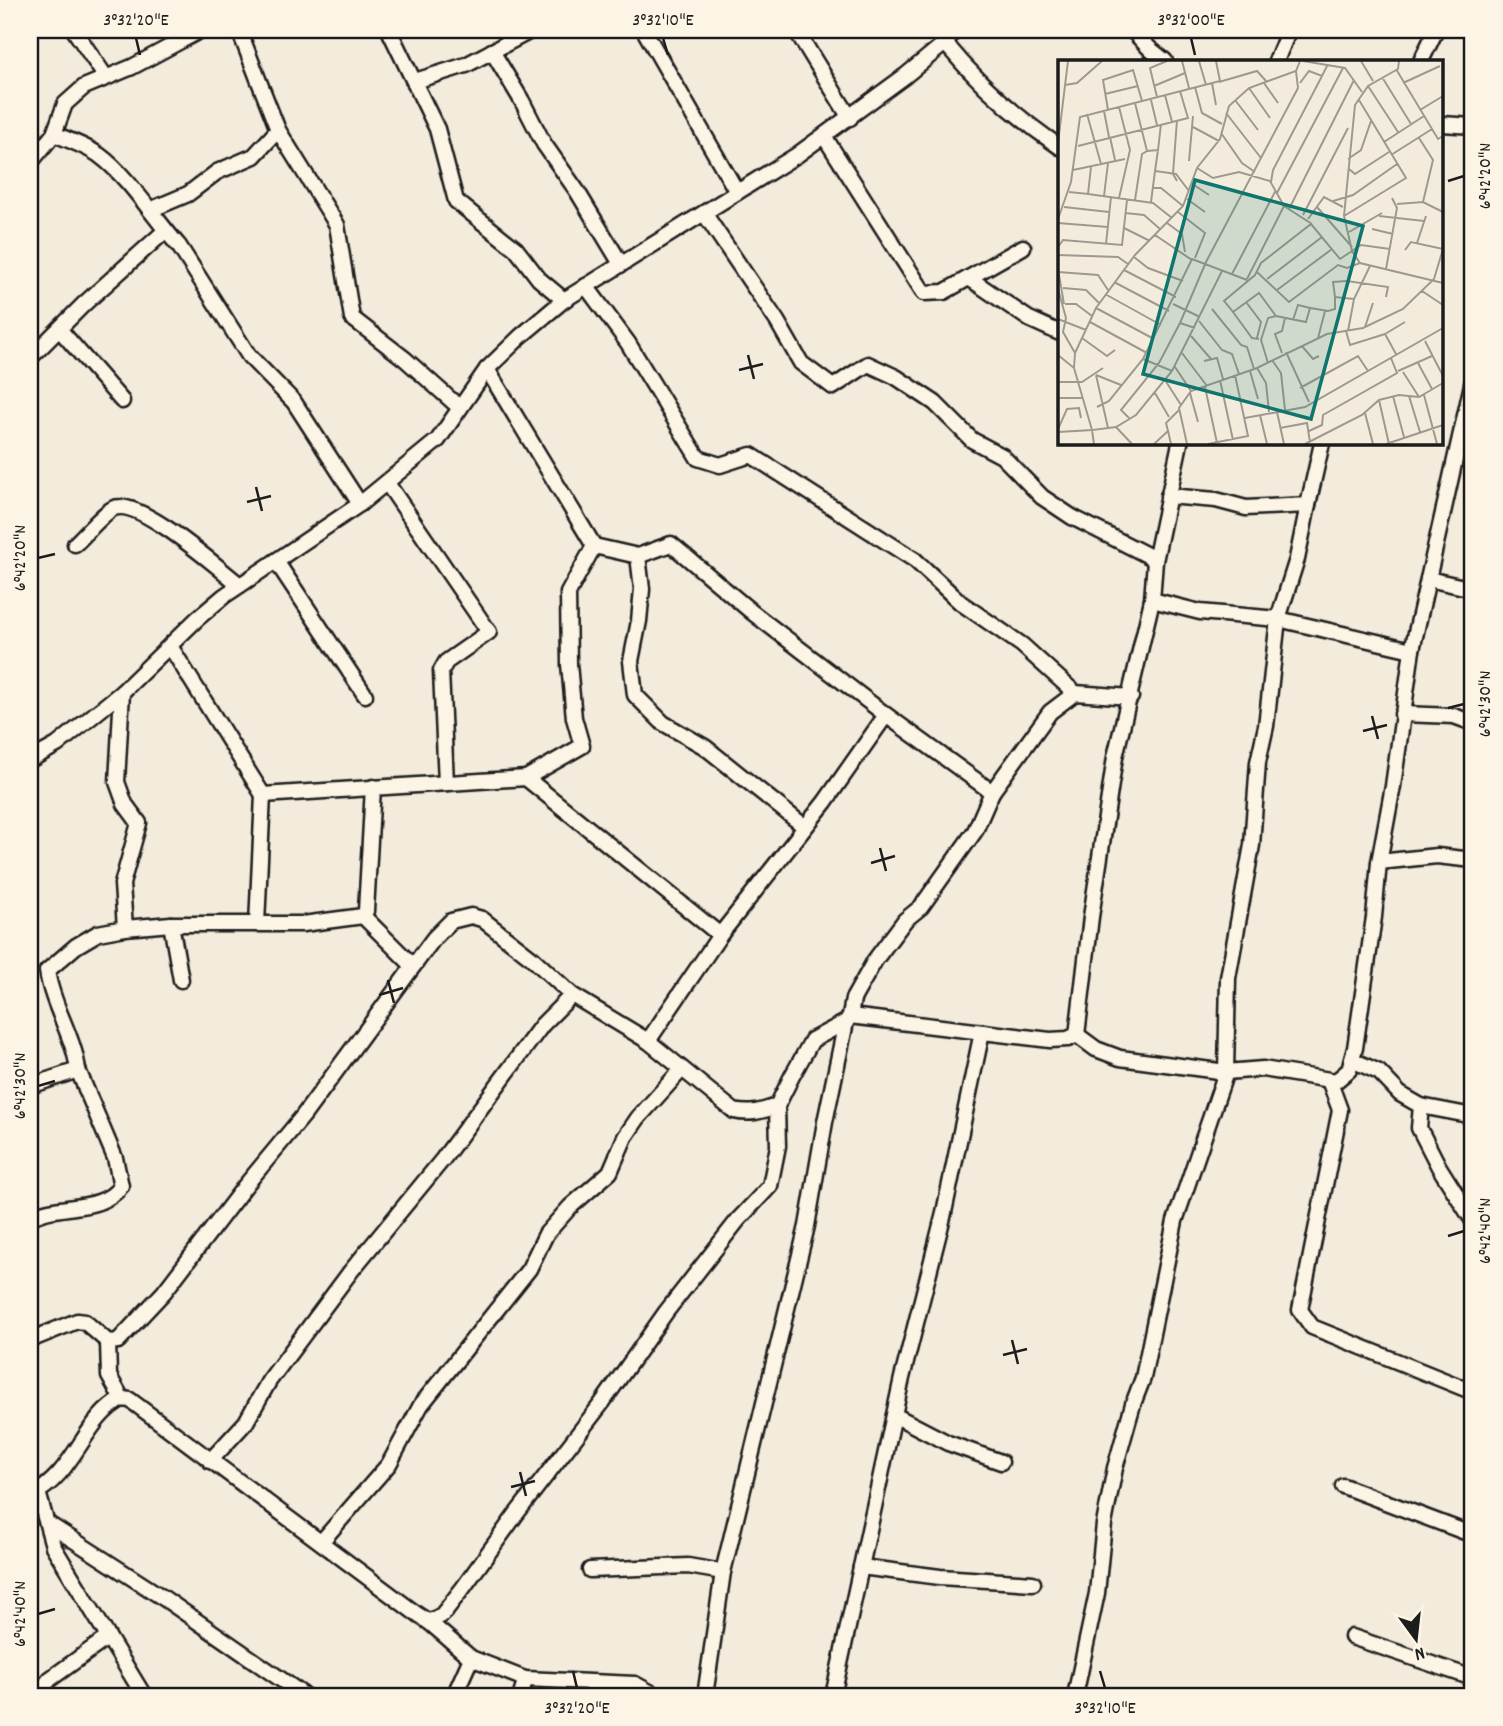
<svg xmlns="http://www.w3.org/2000/svg" width="1503" height="1726" font-family="Dekko,sans-serif">
  <style>
    .lines { fill: none; stroke-linecap: round; stroke-linejoin: round }
    .street-casing { stroke: #1c1c1c; stroke-width: 19 }
    .street { stroke: #fcf5e5; stroke-width: 14 }
    .ticks { fill: none; stroke: #1c1c1c; stroke-width: 2.5 }
    .inset-road { fill: none; stroke: #9d9990; stroke-width: 2 }
    .view { fill: #0f766e; fill-opacity: 0.15; stroke: #0f766e; stroke-width: 3.5 }
    .inset-edge { fill: none; stroke: #1c1c1c; stroke-width: 3.5 }
    .neatline { fill: none; stroke: #1c1c1c; stroke-width: 2.5 }
    .ticks-label { font-size: 18px; text-anchor: middle; fill: #1c1c1c }
  </style>
  <rect width="100%" height="100%" fill="#f3ecdd"/>
  <filter id="ink" filterUnits="userSpaceOnUse"><feTurbulence type="fractalNoise" baseFrequency=".0143" numOctaves="2"/><feDisplacementMap in="SourceGraphic" scale="14" xChannelSelector="R" yChannelSelector="G"/><feConvolveMatrix kernelMatrix="1 2 1 2 8 2 1 2 1" color-interpolation-filters="sRGB"/></filter>
  <g filter="url(#ink)">
    <g class="lines">
      <g class="street-casing">
        <g id="street">
          <path d="M74,30L105,76"/>
          <path d="M239,30L278,130L337,225L352,318L405,359L460,408"/>
          <path d="M389,30L437,129L456,201L516,249L539,279L564,300"/>
          <path d="M644,30L737,192"/>
          <path d="M796,30L850,118"/>
          <path d="M1132,30L1150,49L1165,61"/>
          <path d="M945,43C978,83 1017,118 1060,147"/>
          <path d="M492,51L522,101L544,144L577,191L621,264"/>
          <path d="M1276,61L1289,30"/>
          <path d="M1421,61L1436,30"/>
          <path d="M415,81L466,65L532,30"/>
          <path d="M1442,124L1473,126"/>
          <path d="M54,134C69,140 86,146 99,155C129,177 154,218 179,246L249,356L294,402L360,504"/>
          <path d="M824,136L924,293L944,292L1023,247"/>
          <path d="M30,163L54,134L65,104L84,87L132,67L201,30"/>
          <path d="M150,210L188,194L217,172L254,156L278,130"/>
          <path d="M704,213L777,321L801,363L833,387L868,364L896,377L935,403L972,440L1002,456L1042,497L1072,517L1149,556L1155,561"/>
          <path d="M969,278L1029,319L1060,333"/>
          <path d="M586,286L628,343L698,458L720,465L751,455L915,560L961,603L1022,645L1075,693"/>
          <path d="M60,330L122,401"/>
          <path d="M30,358L84,304L165,231"/>
          <path d="M387,483L489,632L446,662L441,671L446,783"/>
          <path d="M1168,496L1216,500L1246,508L1308,505L1322,443"/>
          <path d="M75,544C84,536 104,512 114,508C140,498 218,568 240,585"/>
          <path d="M594,546L638,556L671,544L753,613L886,715"/>
          <path d="M638,556L642,589L639,621L631,661L635,695L663,723L705,747L805,827"/>
          <path d="M276,561L365,695"/>
          <path d="M1428,579L1473,589"/>
          <path d="M1152,600L1200,612L1278,619L1412,650"/>
          <path d="M170,646L263,795"/>
          <path d="M122,692L117,782L125,804L139,823L122,884L125,928"/>
          <path d="M1402,714L1454,716L1473,723"/>
          <path d="M30,760L57,745L122,692L198,618L224,596L360,504L438,440L487,369L521,336L564,300L797,155L905,76L945,43L955,30"/>
          <path d="M992,792L1050,712L1075,693L1131,697"/>
          <path d="M1379,862L1437,856L1473,860"/>
          <path d="M363,916L413,966"/>
          <path d="M171,924L181,980"/>
          <path d="M257,924H303L363,916L366,911L373,787"/>
          <path d="M850,1016L1050,1040L1068,1039L1077,1035"/>
          <path d="M1077,1035L1096,1049L1120,1058L1226,1072L1263,1069L1336,1081L1349,1070L1355,1048L1374,917L1379,862L1393,786L1412,650L1473,380"/>
          <path d="M1077,1035L1091,917L1115,757L1152,600L1155,561L1180,443"/>
          <path d="M648,1041L720,935"/>
          <path d="M1352,1060L1379,1072L1400,1094L1421,1106L1473,1116"/>
          <path d="M1329,1080L1340,1110L1300,1310L1312,1327L1473,1392"/>
          <path d="M30,1086L78,1070C74,1036 52,1006 47,971L76,946L98,933L125,928L171,924H257L263,795L526,778L582,746L574,718L569,664L568,593L594,546L487,369"/>
          <path d="M1421,1106L1419,1128L1439,1167L1473,1221"/>
          <path d="M30,1218C58,1202 101,1214 121,1186L115,1158L78,1070"/>
          <path d="M30,1340L77,1321L85,1322L108,1342L118,1341L164,1292L245,1186L303,1116L434,938L451,921L471,916L482,919L532,958L572,995L648,1041L734,1111C750,1115 762,1111 777,1106"/>
          <path d="M108,1342L109,1376L122,1399"/>
          <path d="M894,1415L948,1443L1001,1462"/>
          <path d="M210,1461L246,1422L269,1381L351,1271L443,1159L542,1025L572,995"/>
          <path d="M30,1484L38,1492L53,1546L144,1696"/>
          <path d="M1343,1486L1473,1535"/>
          <path d="M30,1496C75,1475 84,1418 122,1399L130,1400L418,1615L429,1622L442,1615L463,1588L517,1513L602,1403L666,1312L738,1220L770,1186L778,1146L777,1106L792,1076L812,1040L846,1022L850,1016L853,999L875,960L905,920L921,907L975,831L992,792L886,715L825,802L720,935L526,778"/>
          <path d="M47,1523L165,1599L305,1696"/>
          <path d="M322,1541L389,1464L421,1405L529,1269L546,1234L570,1207L610,1172L625,1137L638,1118L682,1069"/>
          <path d="M861,1567L940,1577L1033,1583"/>
          <path d="M590,1570L688,1566L723,1572"/>
          <path d="M429,1622L471,1658L525,1679L635,1684L657,1696"/>
          <path d="M1352,1637L1473,1678"/>
          <path d="M36,1696L50,1679L107,1638"/>
          <path d="M454,1696L471,1658"/>
          <path d="M521,1696L525,1679"/>
          <path d="M705,1696L723,1572L807,1226L825,1122L846,1022"/>
          <path d="M833,1696L902,1378L943,1217L982,1032"/>
          <path d="M1075,1696L1097,1593L1104,1524L1115,1468L1133,1404L1143,1378L1175,1221L1226,1072L1228,978L1252,845L1258,762L1266,726L1278,619L1297,559L1308,505"/>
        </g>
      </g>
      <use href="#street" class="street"/>
    </g>
  </g>
  <path class="ticks" d="M136,38L140,55M663,38L668,55M1191,38L1195,55M1448,181L1464,176M748,355L754,379M739,370L763,364M256,487L262,511M247,502L271,496M38,558L55,554M1448,708L1464,704M1372,716L1378,739M1363,731L1387,725M880,848L886,871M871,863L895,856M388,980L394,1003M379,995L403,988M38,1086L55,1081M1448,1236L1464,1231M1012,1340L1018,1364M1003,1355L1027,1349M520,1472L526,1496M511,1487L535,1481M38,1614L55,1609M573,1671L577,1688M1100,1671L1105,1688"/>
  <g transform="translate(1058 60)">
    <rect width="385" height="385" fill="#f3ecdd"/>
    <path class="inset-road" d="M124,1L131,28M141,1L148,25M245,1L287,8L304,32M303,1L315,21M341,1L340,9L310,26L297,45L286,156L294,191L302,203L385,223M338,9L380,79L385,76M324,17L353,64M161,22L199,11L209,22M154,23L158,45M206,23L220,43M242,23L251,11L264,16L269,6M345,23L382,6M7,25L19,23L44,1M96,26L127,13M310,26L340,72M137,27L144,53L164,64M191,28L212,58M47,34L80,26M107,35L114,62M99,37L92,8L109,1M93,40L99,65M177,40L200,70M61,47L72,90L61,138M50,50L45,20L75,10L84,41M362,50L385,36M46,51L51,77M168,53L203,98M29,54L43,104M135,67L161,81M163,73L184,103L197,112M52,77L57,100M361,78L375,100L365,142M326,82L366,56M0,83L10,1M20,86L130,58L122,31M100,90L97,111L118,114L131,131M89,91L100,90L103,64M333,95L374,69M290,99L303,90L313,61M131,101L135,56M139,108L155,118L181,112L212,121L226,146L254,164M291,109L297,114L331,92M15,110L67,99M119,121L115,114L119,60M213,122L215,110L264,16M133,123L151,135M95,128H103L125,146M11,132L30,134L33,107M219,133L285,8M30,134L95,143L114,158M46,136L50,103M129,139L147,152M77,140L84,94L89,91L77,43M275,141L295,135L339,104M93,142L97,111M339,144L365,142L385,152M6,147L51,152M259,147L294,187M231,149L296,20M120,152L147,173L137,198M67,153L86,155L102,169M245,155L290,68M286,156L348,118L301,40M321,156L366,161M0,159L13,122L22,57L162,21L158,1M250,159L266,137L285,147M0,163L50,167M109,163L124,174L127,192M66,168L92,181M314,169L335,174M291,172L324,153M97,175L134,200M359,183L368,156M48,184L53,137M0,187L5,180L64,185L69,140M347,190L353,182L385,189M0,195L60,197L70,204M76,197L90,208L125,221M0,209L6,244M328,209L339,148L334,138M66,210L118,237M0,212L40,215L50,230M199,212L231,242L280,205L289,208L302,203M174,214L218,130M189,219L226,146M209,219L264,177M56,222L111,251M5,228L28,230L41,243M0,229L8,258L5,272L17,293M219,230L274,189M364,231L385,245M47,234L103,265M277,237L275,222L289,221L330,227L328,237M296,239L277,237V249L270,251L252,248L248,262L218,256L201,233L175,252L166,241L197,215L203,203L253,164L282,199L303,185L332,189M188,242L203,262L199,278M7,244H18L34,256M115,244L142,257M38,248L96,279M154,249L183,285L189,287L196,309M175,252L194,278L201,279M0,259L28,270M235,260L240,245L252,248M141,261L164,290L174,294L181,314M32,262L89,293M122,263L148,202L240,28L238,11M307,267L315,243M288,271L292,285L327,274L338,294M290,271L296,239L312,206M327,274L347,262M133,276L153,299M24,278L49,296L57,290M260,278L267,251M367,281L385,316M244,286L255,299L261,296M228,292L251,342M124,293L149,326M224,293L217,274L224,271L227,258M0,295L16,308L34,370L0,372M85,299L114,311M214,300L223,313L227,350M146,301L159,298L165,319M210,303L203,280L210,258L218,256M360,303L374,329M117,307L133,331M16,308L17,293L38,248L77,195L125,146L139,108L162,79L171,46L191,28L238,11L242,1M199,308L208,323L211,352M192,311L200,339M340,311L374,296M345,312L361,337M38,315L50,368M38,315L63,325M107,320L123,345M162,320L175,380M0,322H24L45,308M147,327L159,383M242,328L300,296L310,311M97,333L111,357M132,333L140,362M366,335L379,384M335,336L346,377M351,336L362,372M0,338H25M321,340L331,384M39,347L51,341L85,299L134,199L189,220M219,352L226,384M307,353L315,384M202,355L209,384M187,358L247,347L385,268M72,359L63,350L101,303L122,263L137,268M58,367L74,384M222,368L249,363L252,382M0,369L9,349L21,348L23,358M110,371L108,363L121,350M251,371L264,365L265,355L339,313L333,298M36,384L34,370L58,367L78,355L114,311L164,211M96,384L110,371L113,384M129,384L121,348L133,331L199,308L269,274L305,268L345,249L376,219L385,189M150,384L190,376L177,315M247,384L304,355L321,340L341,335L361,337L385,323M328,384L385,365"/>
    <path class="view" d="M137,120L305,166L253,359L85,314Z"/>
    <rect width="385" height="385" class="inset-edge"/>
  </g>
  <rect width="1503" height="1726" fill="none" stroke="#fcf5e5" stroke-width="77"/>
  <g transform="translate(1416 1639) rotate(165)" stroke="#fcf5e5" stroke-width="5" paint-order="stroke">
  <path d="M0-5L12 26L0 18L-12 26Z" fill="#1c1c1c"/>
  <text y="-10" font-size="19" font-weight="bold" text-anchor="middle" fill="#1c1c1c">N</text>
  </g>
  <rect x="38" y="38" width="1426" height="1650" class="neatline"/>
  <g class="ticks-label">
    <text x="136" y="25">3°32'20"E</text>
    <text x="663" y="25">3°32'10"E</text>
    <text x="1191" y="25">3°32'00"E</text>
    <text transform="translate(1484 176) rotate(-90)" y="6">6°42'20"N</text>
    <text transform="translate(19 558) rotate(-90)" y="6">6°42'20"N</text>
    <text transform="translate(1484 704) rotate(-90)" y="6">6°42'30"N</text>
    <text transform="translate(19 1086) rotate(-90)" y="6">6°42'30"N</text>
    <text transform="translate(1484 1231) rotate(-90)" y="6">6°42'40"N</text>
    <text transform="translate(19 1614) rotate(-90)" y="6">6°42'40"N</text>
    <text x="577" y="1713">3°32'20"E</text>
    <text x="1105" y="1713">3°32'10"E</text>
  </g>
</svg>
